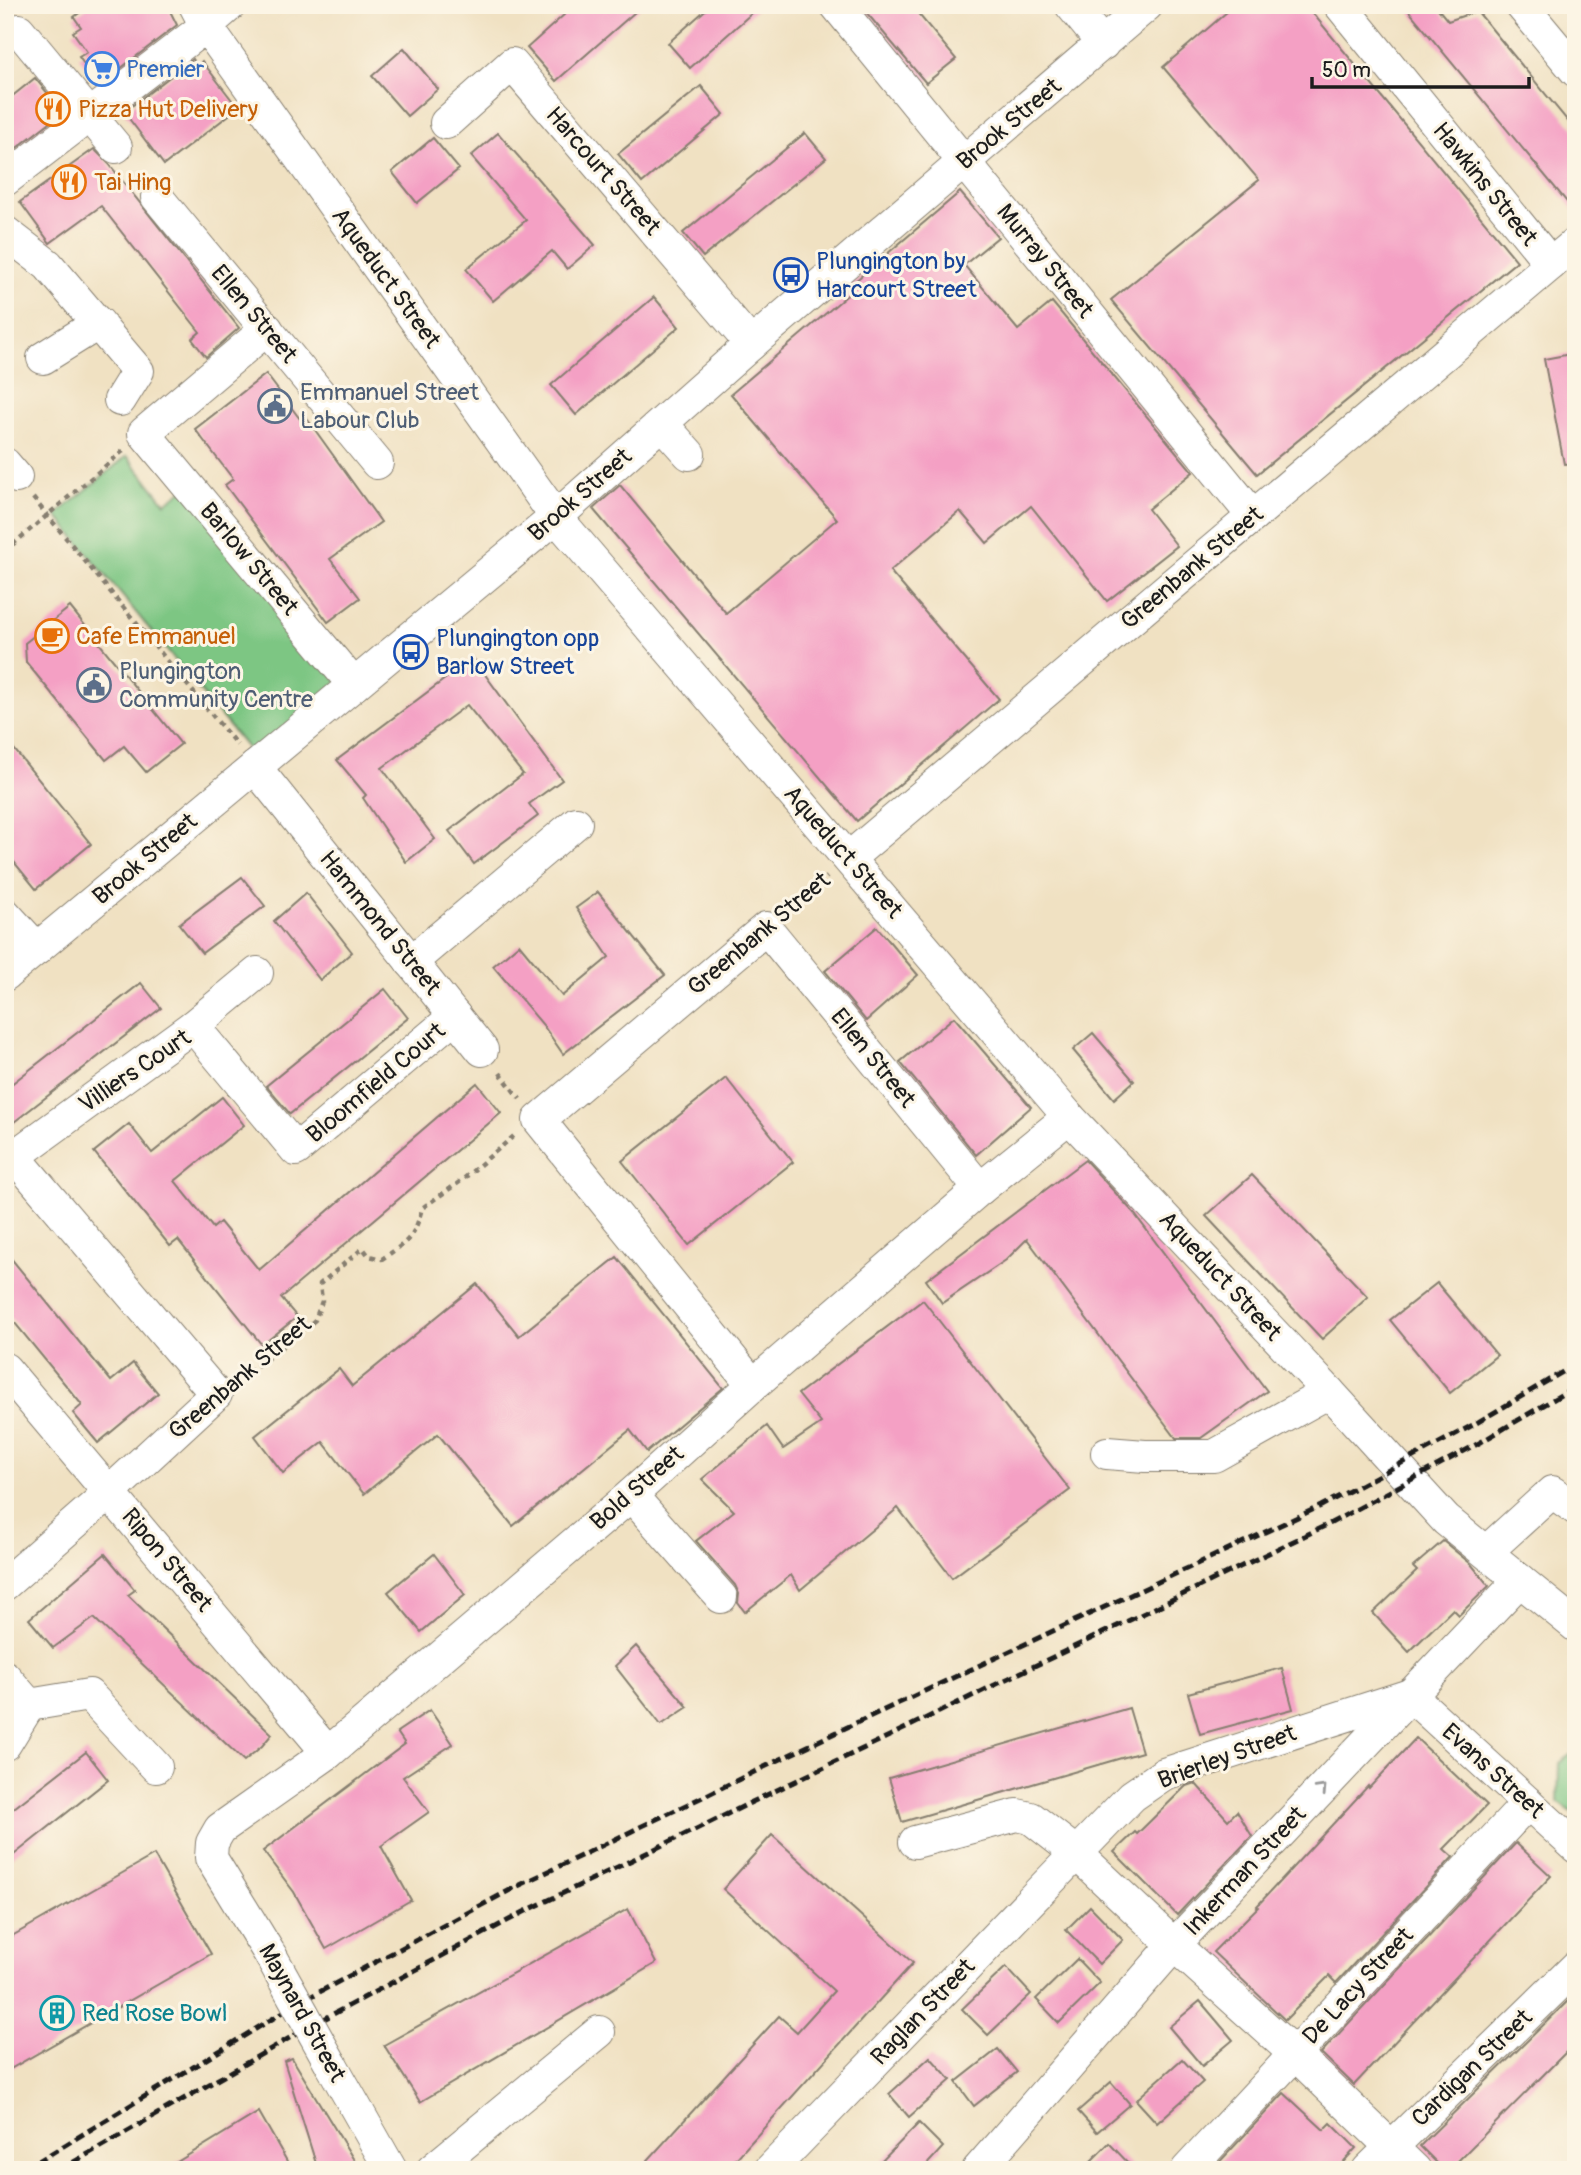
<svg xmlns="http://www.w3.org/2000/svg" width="1581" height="2175" font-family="Pangolin,sans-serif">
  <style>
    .green { fill: #7dc683; stroke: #4c7150; stroke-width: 2 }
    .building { fill: #f4a0c4 }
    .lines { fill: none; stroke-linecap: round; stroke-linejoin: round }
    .minor-casing { stroke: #867e6f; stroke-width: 34 }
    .path { stroke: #867e6f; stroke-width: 4.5; stroke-dasharray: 5 5; stroke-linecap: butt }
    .minor { stroke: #fff; stroke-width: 32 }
    .rail { stroke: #1c1c1c; stroke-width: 5; stroke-dasharray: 10 5; stroke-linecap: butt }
    .minor-bridge-casing { stroke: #867e6f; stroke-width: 34; stroke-linecap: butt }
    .minor-bridge { stroke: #fff; stroke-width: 32 }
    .oneway { stroke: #999 }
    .labels { text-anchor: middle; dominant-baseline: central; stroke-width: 6; stroke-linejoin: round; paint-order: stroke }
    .shop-label { font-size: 24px; fill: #366cbe; stroke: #fcf5e5; text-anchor: start }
    .food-label { font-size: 24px; fill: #c56008; stroke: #fcf5e5; text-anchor: start }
    .street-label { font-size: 24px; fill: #1c1c1c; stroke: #fcf5e5 }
    .transit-label { font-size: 24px; fill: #164399; stroke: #fcf5e5; text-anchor: start }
    .service-label { font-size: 24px; fill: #4e5e75; stroke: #fcf5e5; text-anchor: start }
    .culture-label { font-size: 24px; fill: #0d838f; stroke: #fcf5e5; text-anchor: start }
  </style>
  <rect width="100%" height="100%" fill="#fcf5e5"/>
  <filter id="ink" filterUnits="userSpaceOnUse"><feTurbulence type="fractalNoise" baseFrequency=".0143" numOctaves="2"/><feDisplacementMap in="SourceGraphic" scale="14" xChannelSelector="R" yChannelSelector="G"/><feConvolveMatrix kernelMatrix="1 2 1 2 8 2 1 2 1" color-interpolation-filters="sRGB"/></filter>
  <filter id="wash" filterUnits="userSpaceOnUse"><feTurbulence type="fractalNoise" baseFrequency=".00686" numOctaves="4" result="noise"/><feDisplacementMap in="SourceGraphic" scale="28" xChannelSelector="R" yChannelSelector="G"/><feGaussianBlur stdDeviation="1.57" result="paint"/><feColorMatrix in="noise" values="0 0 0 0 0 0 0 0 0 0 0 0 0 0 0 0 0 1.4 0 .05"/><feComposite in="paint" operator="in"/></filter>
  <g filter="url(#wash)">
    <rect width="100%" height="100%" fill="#f0e1c2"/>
    <g class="green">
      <path d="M127,456L165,503L184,489L345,686L256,759L56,515Z"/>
      <path d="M1576,1751V1813L1572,1812L1558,1802L1559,1763Z"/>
    </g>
    <g id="blocks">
      <g class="building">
        <path d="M90,5H167L177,25L99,85L79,57L87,52L73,32L81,27L74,17Z"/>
        <path d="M575,5H643L556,81L527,48Z"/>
        <path d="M711,5H761L690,68L668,43Z"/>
        <path d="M860,5H911L956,59L926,83Z"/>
        <path d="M1235,5H1306L1517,261L1257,474L1111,300L1259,180L1163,67Z"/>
        <path d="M1404,5H1435L1448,21L1477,11L1576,131V213Z"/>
        <path d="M404,48L438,89L407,116L372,76Z"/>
        <path d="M193,59L197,66L202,61L238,108L164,165L124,112Z"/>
        <path d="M35,78L63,112L5,157V102Z"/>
        <path d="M701,86L724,114L642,183L618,154Z"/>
        <path d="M498,133L595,245L567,269L552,251L493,301L466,269L526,220L471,156Z"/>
        <path d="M805,133L826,158L703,257L683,233Z"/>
        <path d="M433,138L459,169L417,203L392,172Z"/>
        <path d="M94,149L109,164L239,328L206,357L192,339L200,332L101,206L50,243L20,202Z"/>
        <path d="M960,192L998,237L964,265L1018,330L1052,302L1193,472L1148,509L1177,546L1107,601L1031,506L987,543L960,511L890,571L999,699L857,821L593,509L620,485L726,613L837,519L731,394L851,292L847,288Z"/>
        <path d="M654,297L679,327L576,415L551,385Z"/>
        <path d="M1576,353V463L1564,464L1544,359Z"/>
        <path d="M266,374L300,419L305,416L381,522L330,559L360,598L328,622L225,485L233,479L195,429Z"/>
        <path d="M70,607L181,744L146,772L124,746L106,760L26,662L25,643Z"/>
        <path d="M473,658L562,780L529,804L538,816L474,864L449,831L523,774L467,705L382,768L435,839L406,862L363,798L366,795L337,760Z"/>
        <path d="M5,738L91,844L36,889L5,851Z"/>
        <path d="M242,877L265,906L202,953L179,924Z"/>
        <path d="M598,892L665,975L563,1054L543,1025L493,966L519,944L562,996L609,957L576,908Z"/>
        <path d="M306,893L352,952L320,980L274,921Z"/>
        <path d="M877,927L918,975L866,1021L825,971Z"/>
        <path d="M141,983L161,1008L5,1129V1089Z"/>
        <path d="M385,989L408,1018L290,1114L266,1086Z"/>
        <path d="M954,1017L1031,1107L976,1155L900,1062Z"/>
        <path d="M1093,1033L1134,1081L1114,1099L1073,1050Z"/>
        <path d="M726,1078L793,1162L689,1245L622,1161Z"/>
        <path d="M477,1083L501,1113L281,1298L297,1317L262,1345L178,1240L170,1246L94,1152L129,1124L152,1153L222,1097L244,1125L175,1181L213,1228L220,1222L259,1270Z"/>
        <path d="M1085,1160L1133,1212L1267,1391L1201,1438H1176L1027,1239L1006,1260L942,1303L926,1280Z"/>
        <path d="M1252,1175L1368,1297L1322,1339L1206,1216Z"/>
        <path d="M5,1251L111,1381L133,1363L158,1393L98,1443L73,1413L82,1405L5,1311Z"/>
        <path d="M617,1257L723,1388L647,1452L630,1430L513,1526L438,1434L364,1494L323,1442L283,1473L255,1436L339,1369L352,1386L477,1284L519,1336Z"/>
        <path d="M1437,1283L1497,1355L1450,1393L1390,1320Z"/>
        <path d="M923,1300L1070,1490L952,1578L898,1508L800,1590L791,1575L745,1612L738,1603L739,1594L735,1585L696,1541L734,1511L702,1479L767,1426L783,1449L821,1423L798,1394Z"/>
        <path d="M1443,1541L1471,1564L1489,1586L1459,1615L1453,1609L1409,1652L1373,1613L1417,1571L1413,1567Z"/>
        <path d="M105,1554L135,1590L128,1595L272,1734L262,1746L244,1761L94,1618L53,1648L29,1619Z"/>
        <path d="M434,1554L465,1595L421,1632L388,1592Z"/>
        <path d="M636,1646L688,1707L661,1725L615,1666Z"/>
        <path d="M1282,1668L1293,1709L1200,1734L1188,1693Z"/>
        <path d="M1129,1708L1142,1752L902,1822L889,1778Z"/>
        <path d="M430,1710L453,1744L403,1777L429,1812L381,1846L411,1900L326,1949L294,1892L263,1851L405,1744L397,1732Z"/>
        <path d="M1416,1738L1487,1805L1444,1849L1453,1857L1336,1983L1329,1976L1285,2020L1213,1952L1258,1907L1257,1906L1368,1786L1369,1788Z"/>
        <path d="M86,1752L108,1780L5,1862V1815Z"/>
        <path d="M1195,1783L1228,1820L1237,1811L1252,1836L1177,1915L1114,1852L1135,1832L1137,1834L1186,1786Z"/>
        <path d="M772,1835L913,1963L726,2170H639L779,2016L797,2032L834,1991L723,1889Z"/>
        <path d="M1516,1843L1551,1876L1354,2085L1321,2053Z"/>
        <path d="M154,1855L211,1954L5,2072V1940Z"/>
        <path d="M1090,1906L1123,1940L1099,1964L1066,1930Z"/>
        <path d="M628,1909L656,1963L420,2102L384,2045Z"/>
        <path d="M1077,1959L1100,1983L1059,2023L1036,1999Z"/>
        <path d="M1006,1967L1031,1994L988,2035L962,2009Z"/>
        <path d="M1576,1993V2042L1449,2170H1444L1420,2146Z"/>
        <path d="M1200,2001L1233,2040L1202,2066L1169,2027Z"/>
        <path d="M998,2049L1017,2072L974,2106L956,2082Z"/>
        <path d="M930,2057L951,2080L909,2117L889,2094Z"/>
        <path d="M292,2058L360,2170H318L284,2061Z"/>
        <path d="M1182,2059L1203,2082L1157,2123L1136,2100Z"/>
        <path d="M1111,2082L1130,2104L1097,2132L1078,2111Z"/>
        <path d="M1284,2093L1324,2130L1331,2123L1356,2148L1336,2170H1212Z"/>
        <path d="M259,2112L292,2170H164Z"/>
        <path d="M919,2123L943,2147L922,2170H873Z"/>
        <path d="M1109,2143L1135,2170H1082Z"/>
      </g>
    </g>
  </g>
  <g filter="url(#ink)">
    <use href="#blocks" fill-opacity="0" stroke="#867e6f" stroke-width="2"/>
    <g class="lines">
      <g class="minor-casing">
        <g id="minor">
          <path d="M195,5L206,26L556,517L1069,1117L1329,1392L1446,1520L1576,1626"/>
          <path d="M836,5L1253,516"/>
          <path d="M1071,5L1103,44"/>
          <path d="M1340,5L1551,264"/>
          <path d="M1521,5L1576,71"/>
          <path d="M19,30L116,147"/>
          <path d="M446,123L512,64L751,344"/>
          <path d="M5,180L206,26L230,5"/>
          <path d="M157,197L377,463"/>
          <path d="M5,232L48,265L138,371L120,400"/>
          <path d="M267,329L144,433L354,685"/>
          <path d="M43,358L99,323"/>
          <path d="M662,424L689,454"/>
          <path d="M5,464L16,477"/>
          <path d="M255,767L482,1050"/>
          <path d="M849,858L1576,243"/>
          <path d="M5,914L37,949"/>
          <path d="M411,962L576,823"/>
          <path d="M5,975L556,517L751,344L1147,5"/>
          <path d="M193,1026L257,973"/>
          <path d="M5,1163L193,1026L296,1150L455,1016"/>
          <path d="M5,1369L328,1753"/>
          <path d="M753,1385L539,1120L766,928L980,1189"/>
          <path d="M1107,1453L1145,1456H1214L1329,1392"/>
          <path d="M631,1495L721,1597"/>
          <path d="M1486,1552L1552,1492L1576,1509"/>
          <path d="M5,1584L110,1492L216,1394L14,1156"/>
          <path d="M5,1677L29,1705L89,1695L156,1767"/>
          <path d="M1410,1695L1576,1847"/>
          <path d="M5,1744L29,1705"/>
          <path d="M915,1842L1017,1815L1031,1818L1076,1853L1174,1945L1295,2054L1415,2170"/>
          <path d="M271,1956L211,1858L212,1843L220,1829L328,1753L631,1495L753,1385L980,1189L1069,1117"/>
          <path d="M331,2064L391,2170"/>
          <path d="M432,2170L599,2032"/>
          <path d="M770,2170L1132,1796L1164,1774L1410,1695"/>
          <path d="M978,2170L1174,1945L1520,1580"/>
          <path d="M1187,2170L1528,1803"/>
          <path d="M1368,2170L1576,1967"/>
        </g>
      </g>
      <g class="path">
        <path d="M33,498L237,745"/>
        <path d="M5,551L123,451"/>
        <path d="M788,910L827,877"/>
        <path d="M500,1073L520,1099"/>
        <path d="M240,1377L268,1358L315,1320L322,1301L320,1284L363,1248L369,1256L382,1259C408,1241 414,1239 422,1208L461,1181L515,1135"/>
      </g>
      <use href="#minor" class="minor"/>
      <g class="rail">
        <path d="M24,2170L295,2005L512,1889L841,1730L1321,1506L1473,1425L1576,1364"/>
        <path d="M60,2170L307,2028L524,1912L1331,1523L1481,1442L1576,1386"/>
      </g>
      <g class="minor-bridge-casing">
        <path id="minor-bridge" d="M271,1956L331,2064"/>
      </g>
      <use href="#minor-bridge" class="minor-bridge"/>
    </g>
    <defs><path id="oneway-chevron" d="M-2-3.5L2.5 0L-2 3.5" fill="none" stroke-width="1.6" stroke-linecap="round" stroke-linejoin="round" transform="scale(1.75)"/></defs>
    <use class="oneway" href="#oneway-chevron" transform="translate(1322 1789) rotate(-47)"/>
  </g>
  <defs>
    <g id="supermarket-ring" transform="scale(1.75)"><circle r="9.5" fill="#fcf5e5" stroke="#3f7fe0" stroke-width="1.5"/><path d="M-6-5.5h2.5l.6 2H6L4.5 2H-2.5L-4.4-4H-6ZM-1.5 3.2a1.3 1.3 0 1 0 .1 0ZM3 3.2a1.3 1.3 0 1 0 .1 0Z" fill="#3f7fe0"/></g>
    <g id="restaurant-ring" transform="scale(1.75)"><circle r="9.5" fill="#fcf5e5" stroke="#e8710a" stroke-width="1.5"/><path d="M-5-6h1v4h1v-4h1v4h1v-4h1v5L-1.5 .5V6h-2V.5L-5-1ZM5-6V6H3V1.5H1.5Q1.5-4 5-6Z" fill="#e8710a"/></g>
    <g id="bus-ring" transform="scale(1.75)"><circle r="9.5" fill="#fcf5e5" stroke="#1a4fb4" stroke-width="1.5"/><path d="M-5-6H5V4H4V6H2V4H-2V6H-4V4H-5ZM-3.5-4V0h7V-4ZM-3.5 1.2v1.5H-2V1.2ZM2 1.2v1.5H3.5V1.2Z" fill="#1a4fb4"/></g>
    <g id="civic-ring" transform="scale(1.75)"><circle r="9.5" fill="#fcf5e5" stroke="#5c6f8a" stroke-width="1.5"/><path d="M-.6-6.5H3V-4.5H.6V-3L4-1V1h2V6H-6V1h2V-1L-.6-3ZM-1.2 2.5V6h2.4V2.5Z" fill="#5c6f8a"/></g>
    <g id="cafe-ring" transform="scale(1.75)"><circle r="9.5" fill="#fcf5e5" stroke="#e8710a" stroke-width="1.5"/><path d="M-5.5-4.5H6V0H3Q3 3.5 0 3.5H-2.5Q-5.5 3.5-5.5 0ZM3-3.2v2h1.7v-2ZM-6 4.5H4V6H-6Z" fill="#e8710a"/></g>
    <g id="building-ring" transform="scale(1.75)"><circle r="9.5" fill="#fcf5e5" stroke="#0f9aa8" stroke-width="1.5"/><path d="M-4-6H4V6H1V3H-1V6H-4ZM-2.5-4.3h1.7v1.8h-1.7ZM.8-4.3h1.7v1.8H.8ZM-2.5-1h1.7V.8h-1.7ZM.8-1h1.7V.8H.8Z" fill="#0f9aa8"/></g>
  </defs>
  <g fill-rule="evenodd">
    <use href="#supermarket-ring" x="102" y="69"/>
    <use href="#restaurant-ring" x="53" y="109"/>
    <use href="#restaurant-ring" x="69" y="182"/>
    <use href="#bus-ring" x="791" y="275"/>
    <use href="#civic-ring" x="275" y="406"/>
    <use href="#cafe-ring" x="52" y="636"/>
    <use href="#bus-ring" x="411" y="652"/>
    <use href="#civic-ring" x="94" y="685"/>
    <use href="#building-ring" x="57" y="2013"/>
  </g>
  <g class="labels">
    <g class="shop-label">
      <text x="126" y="69">Premier</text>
    </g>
    <g class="food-label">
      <text x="78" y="109">Pizza Hut Delivery</text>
      <text x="94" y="182">Tai Hing</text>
      <text x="76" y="636">Cafe Emmanuel</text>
    </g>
    <g class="street-label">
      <text transform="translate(1009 124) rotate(-40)">Brook Street</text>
      <text transform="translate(603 171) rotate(49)">Harcourt Street</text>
      <text transform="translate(1485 184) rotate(51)">Hawkins Street</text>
      <text transform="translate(1045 261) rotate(51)">Murray Street</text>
      <text transform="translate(386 278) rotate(54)">Aqueduct Street</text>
      <text transform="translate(254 314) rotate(50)">Ellen Street</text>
      <text transform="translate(580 495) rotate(-41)">Brook Street</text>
      <text transform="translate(249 559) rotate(50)">Barlow Street</text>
      <text transform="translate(1192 568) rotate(-40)">Greenbank Street</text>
      <text transform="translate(843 852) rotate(49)">Aqueduct Street</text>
      <text transform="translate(145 859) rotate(-40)">Brook Street</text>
      <text transform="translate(380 923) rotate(51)">Hammond Street</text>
      <text transform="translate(759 934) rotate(-40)">Greenbank Street</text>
      <text transform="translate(873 1058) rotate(51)">Ellen Street</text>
      <text transform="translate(135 1071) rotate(-34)">Villiers Court</text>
      <text transform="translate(376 1083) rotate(-40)">Bloomfield Court</text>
      <text transform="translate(1220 1276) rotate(47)">Aqueduct Street</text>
      <text transform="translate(240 1378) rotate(-40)">Greenbank Street</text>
      <text transform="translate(637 1488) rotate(-41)">Bold Street</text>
      <text transform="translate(167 1560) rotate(50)">Ripon Street</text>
      <text transform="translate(1227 1757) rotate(-20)">Brierley Street</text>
      <text transform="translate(1493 1771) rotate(42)">Evans Street</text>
      <text transform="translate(1245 1871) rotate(-47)">Inkerman Street</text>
      <text transform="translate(1358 1986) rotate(-47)">De Lacy Street</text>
      <text transform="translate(923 2012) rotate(-46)">Raglan Street</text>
      <text transform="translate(302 2013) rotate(61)">Maynard Street</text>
      <text transform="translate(1472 2068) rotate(-44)">Cardigan Street</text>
    </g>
    <g class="transit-label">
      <text x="816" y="261">Plungington by<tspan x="816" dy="28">Harcourt Street</tspan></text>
      <text x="436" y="638">Plungington opp<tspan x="436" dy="28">Barlow Street</tspan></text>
    </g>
    <g class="service-label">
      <text x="300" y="392">Emmanuel Street<tspan x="300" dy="28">Labour Club</tspan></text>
      <text x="119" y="671">Plungington<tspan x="119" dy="28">Community Centre</tspan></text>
    </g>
    <g class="culture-label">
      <text x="82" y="2013">Red Rose Bowl</text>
    </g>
  </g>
  <rect width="1581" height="2175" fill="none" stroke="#fcf5e5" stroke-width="28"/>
  <path d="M1312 77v10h217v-10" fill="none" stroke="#1c1c1c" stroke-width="3.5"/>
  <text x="1322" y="77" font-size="21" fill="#1c1c1c" stroke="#fcf5e5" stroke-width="5" paint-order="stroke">50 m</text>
</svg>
